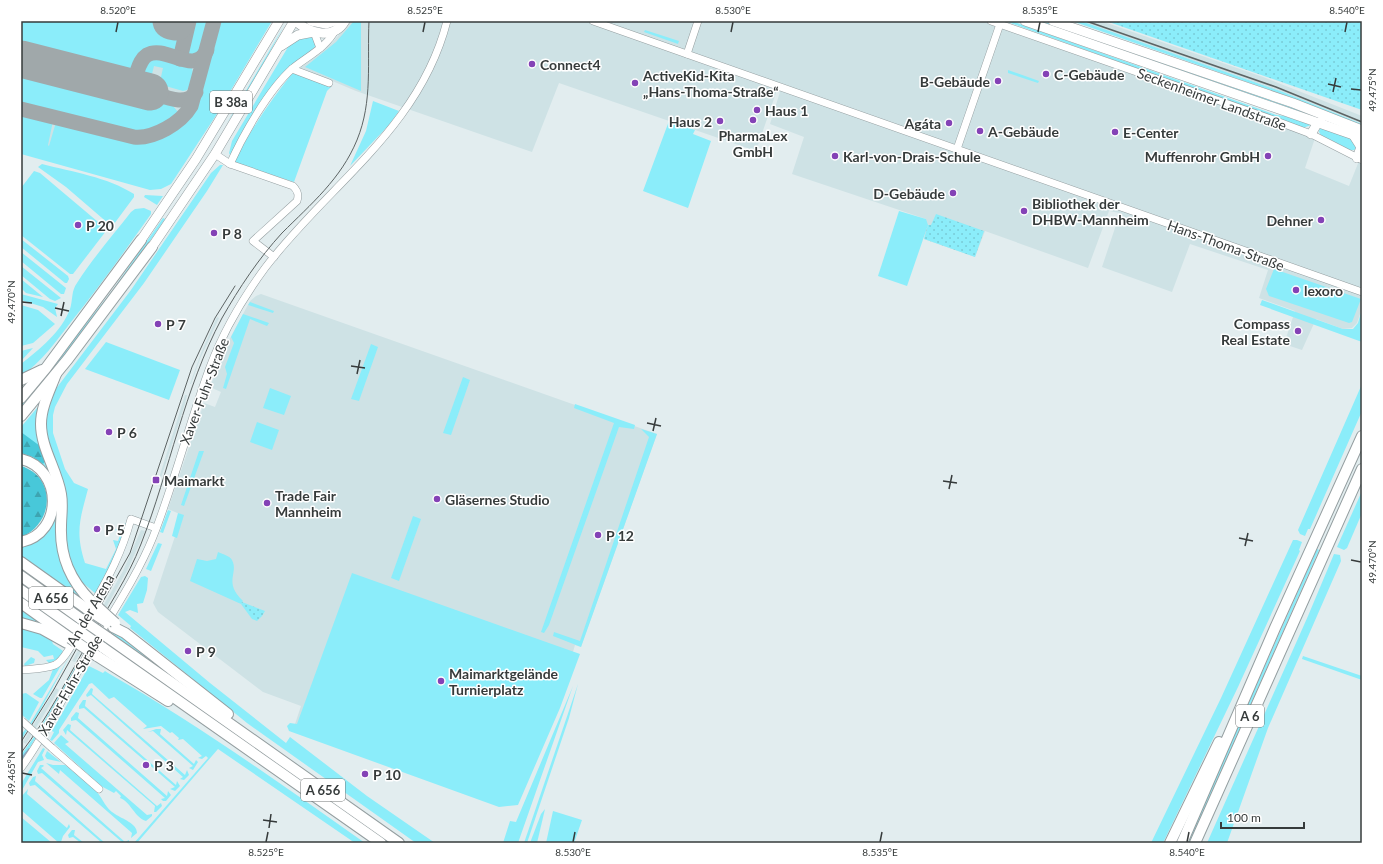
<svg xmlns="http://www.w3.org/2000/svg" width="1383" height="864" font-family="Lato,sans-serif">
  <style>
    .built { fill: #cee2e5 }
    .green { fill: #8bedfa; fill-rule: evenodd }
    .forest { fill: url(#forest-firs) }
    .park { fill: url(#park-dots) }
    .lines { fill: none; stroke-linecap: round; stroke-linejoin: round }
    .stream { stroke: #8aa8c2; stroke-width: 1.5 }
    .taxiway { stroke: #a0a8aa; stroke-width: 15 }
    .runway { stroke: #a0a8aa; stroke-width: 37 }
    .minor-casing { stroke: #949ea0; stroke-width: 8 }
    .major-casing { stroke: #949ea0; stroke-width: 10 }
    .highway-casing { stroke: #949ea0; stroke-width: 12 }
    .minor { stroke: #fff; stroke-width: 7 }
    .major { stroke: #fff; stroke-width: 9 }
    .highway { stroke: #fff; stroke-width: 10 }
    .tram { stroke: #5d6464; stroke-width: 1 }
    .rail { stroke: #5d6464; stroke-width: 1.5 }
    .minor-bridge-casing { stroke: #949ea0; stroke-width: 8; stroke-linecap: butt }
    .highway-bridge-casing { stroke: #949ea0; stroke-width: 12; stroke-linecap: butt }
    .minor-bridge { stroke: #fff; stroke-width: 7 }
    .highway-bridge { stroke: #fff; stroke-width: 10 }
    .ticks { fill: none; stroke: #363b3b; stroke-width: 1.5 }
    .poi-dot { fill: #8442b6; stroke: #fff; stroke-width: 1.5 }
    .labels { text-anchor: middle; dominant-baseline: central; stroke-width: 3; stroke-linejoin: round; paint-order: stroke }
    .shield { fill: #fff; stroke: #727676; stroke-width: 1 }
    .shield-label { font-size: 13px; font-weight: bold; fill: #363b3b }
    .poi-label { font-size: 14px; font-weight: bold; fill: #363b3b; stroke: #fff; text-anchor: start }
    .street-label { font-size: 14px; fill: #363b3b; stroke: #fff }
    .neatline { fill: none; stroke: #363b3b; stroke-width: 1.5 }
    .ticks-label { font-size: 10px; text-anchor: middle; fill: #363b3b }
  </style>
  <defs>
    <pattern id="forest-firs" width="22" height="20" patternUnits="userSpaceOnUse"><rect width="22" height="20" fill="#48c8d9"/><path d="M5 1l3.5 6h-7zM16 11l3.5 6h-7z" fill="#3da4b1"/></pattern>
    <pattern id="park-dots" width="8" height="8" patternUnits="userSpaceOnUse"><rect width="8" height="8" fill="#8bedfa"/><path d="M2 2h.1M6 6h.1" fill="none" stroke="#79ccd7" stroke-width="1.8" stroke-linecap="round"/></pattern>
  </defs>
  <rect width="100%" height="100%" fill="#e2edef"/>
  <g class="built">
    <path d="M21,21H252L171,176L21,139Z"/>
    <path d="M350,21H983L1315,138L1305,168L1349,186L1359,161L1362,163V308L1357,323L1352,328L1343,329L1316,319L1302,350L1284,344L1295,311L1259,298L1268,270L1190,244L1172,292L1102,267L1120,213L1109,211L1088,268L985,231L975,257L924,239L926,219L792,174L804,137L770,124L780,92L777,90L756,151L559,83L532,152L356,91L299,67L332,43Z"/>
    <path d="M1081,21H1101L1263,77L1362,116V124L1283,92Z"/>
    <path d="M261,294L657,434L581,647L575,645L567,672L293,730L301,706L263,692L158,612L153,603L182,515L168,509L204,403L215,407L221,392L210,387L228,342L250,301L256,296Z"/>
    <path d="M217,317L219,318L200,359L191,384H190L201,353Z"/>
    <path d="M185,395H187L185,404L161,478H159Z"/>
    <path d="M141,530L145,531L128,569L75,662L72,661L123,571Z"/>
    <path d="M56,688L59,690L26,744L23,742Z"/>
  </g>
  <g class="green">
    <path d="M21,21H210L206,37L197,54C193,55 188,56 185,56C172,54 158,44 145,51C135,57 135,71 126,75L21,49Z"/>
    <path d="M218,21H272L215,117L171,184L161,189L150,190L21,154V113L53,121L48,145L49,146L56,122L138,142L160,136L179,124L189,117L197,106Z"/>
    <path d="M354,21H361V91L305,67L336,42Z"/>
    <path d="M1005,21H1012L1276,115L1285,116L1311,125L1303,128Z"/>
    <path d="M1035,21H1042L1283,104L1314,115L1316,119Z"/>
    <path d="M1072,21H1081L1283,92L1362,124V127L1293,98Z"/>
    <path d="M285,24L254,81L227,123Z"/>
    <path d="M645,30L679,41L678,44L644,32Z"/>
    <path d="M311,35L317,43L314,48L291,66L230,155L229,153L232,141L288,47L295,39Z"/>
    <path d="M155,57L192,67L194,80L187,90L183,91L141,79L146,62ZM154,66L163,68L161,77L152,74Z"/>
    <path d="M21,70L173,106L178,112C172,125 150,131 136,133L21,104Z"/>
    <path d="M1008,70L1039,81L1038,83L1008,73Z"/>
    <path d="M294,71L331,87L327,91L294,182L234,163C250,130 271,100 294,71Z"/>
    <path d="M373,101L399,111L389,125L350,166L366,131Z"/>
    <path d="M669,121L695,130L693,134L711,141L688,208L643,191Z"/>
    <path d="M1320,127L1353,139L1357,148L1354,150H1350L1321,135L1319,132Z"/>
    <path d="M42,164C73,172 107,177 134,194V197L114,224H109L66,187L38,167Z"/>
    <path d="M220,165H223L207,191L144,283L67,384L55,407L53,415V433L65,469L74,483L88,489C80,519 75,532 85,563L106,569L116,549L113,540L118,541L121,532L115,530L126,523L118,552L96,594L83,583L81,584L68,561L45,428L46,417L55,390L131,290L211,173Z"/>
    <path d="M34,171L40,173L104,227L106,231L73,274H70L21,235V188Z"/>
    <path d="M145,195L163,196L157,205L144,197Z"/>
    <path d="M144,208L151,211V214C125,251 99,287 71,322C56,341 42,362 21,376V364C39,350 62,331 70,309C73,300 71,291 77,283C93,258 113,235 131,212L135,209Z"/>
    <path d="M899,211L926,219L928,225L907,286L878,276Z"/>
    <path d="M163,218L165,219C121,285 72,348 21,409V405L112,291Z"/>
    <path d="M21,239L68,276L69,279L67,283H65L21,247Z"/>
    <path d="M21,252L66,288L64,294H61L21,261Z"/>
    <path d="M21,266L61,298L55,301L50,299L21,275Z"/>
    <path d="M1274,269L1361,299L1352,322L1349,323L1269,296L1266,289Z"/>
    <path d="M21,279L43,297L26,293L21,288Z"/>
    <path d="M21,294L58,304L55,308L57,317L43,307L21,300Z"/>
    <path d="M1262,300L1343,329H1353L1358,323L1362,309V342L1260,305Z"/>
    <path d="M250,302L274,311L273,313L248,305Z"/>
    <path d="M21,305L38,310L55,324L33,343L21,346Z"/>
    <path d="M243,314L269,323L267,326L250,319L226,389L223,388L227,374L225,367L234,343L231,337Z"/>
    <path d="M106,342L180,370L169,400L85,369Z"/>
    <path d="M371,344L378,347L359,401L351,399Z"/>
    <path d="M33,348L21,361V351Z"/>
    <path d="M463,377L470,380L451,435L443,433Z"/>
    <path d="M1362,384V411L1310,529H1308L1305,536L1300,534L1298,530Z"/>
    <path d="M270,388L291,396L284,415L263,408Z"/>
    <path d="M42,402L40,410L58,489V534L85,601L21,558V546L39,537L56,491L21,456V427Z"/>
    <path d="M575,404L635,425L634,429L619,427L549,625L544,633L541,632L614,423L574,408Z"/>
    <path d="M257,422L279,430L272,450L250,442Z"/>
    <path d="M641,429L657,434L581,647L553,636L554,632L580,641L649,437Z"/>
    <path d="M199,451H204L184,506L181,505Z"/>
    <path d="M1362,491V513L1347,548L1344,550L1337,547Z"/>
    <path d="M168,510L171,511L163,533L160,532Z"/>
    <path d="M178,513L184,515L177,538L172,536Z"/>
    <path d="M413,516L421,519L399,581L391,578Z"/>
    <path d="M1293,540H1297L1302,542L1299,550L1300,551L1238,687L1163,843H1151L1221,698Z"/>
    <path d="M158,543L162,544L151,571L146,569Z"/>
    <path d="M1317,549L1319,550L1189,843H1186Z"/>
    <path d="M218,552C222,554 230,556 232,560C239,573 223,582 243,601L241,604L190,581L197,559L207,561L216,559Z"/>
    <path d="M1334,554L1340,555L1341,561L1268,728L1227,843H1207L1308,616Z"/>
    <path d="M352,573L580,654L560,708L518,805L499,807L289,731L287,726L290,723L297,724Z"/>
    <path d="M145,576L148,578L147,590L143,603L137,604L138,613L130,610L125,612L210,683L286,743L290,737L367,796L435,843H416L247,723L130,628L131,626L118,615L141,577Z"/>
    <path d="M21,608L55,632L21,620Z"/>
    <path d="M21,627L38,633L52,641L53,644L63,651L58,659L49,663L46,660L54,659L53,655L44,657L38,651L21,647Z"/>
    <path d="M112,630L169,674L110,632Z"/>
    <path d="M71,654L38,714L21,740V735L31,722Z"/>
    <path d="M1303,656L1362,676V680L1302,659Z"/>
    <path d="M31,657L35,659L34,663L25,666L24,664Z"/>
    <path d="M80,659H81L21,763V755L39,730Z"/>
    <path d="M63,662L42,698H40L33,694L49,680L53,669Z"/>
    <path d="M89,666L103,673L105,671L108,673C197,724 281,784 365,843H355L218,749L137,843H134L208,758L206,756L202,759L198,758L202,756L183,739L178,740L179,738L172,732L170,733L161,726L143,729L147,726L114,697L109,699L92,683L89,684L59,730V733L52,741L50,740L54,732L52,731Z"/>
    <path d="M578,684L569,718L527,843H524Z"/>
    <path d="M573,686L518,843H503L510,821L516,822Z"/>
    <path d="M91,688L93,689L92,694L185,775L187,770L189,775L184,780L180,779L183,777L91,695L87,697L86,695Z"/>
    <path d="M26,693L39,702L29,721L21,714V694Z"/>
    <path d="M83,700H86L85,706L176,785L177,781L180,786L175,791L170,789L175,787L84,708L79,709V706Z"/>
    <path d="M76,712L79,713L78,718L167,796L168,791L171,795L166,801H163L161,799L165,798L76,720L71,721V718Z"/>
    <path d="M219,721L392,843H388L218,723Z"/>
    <path d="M68,724L71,725L70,730L157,806L161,803L162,806L156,812H154L155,806L67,730L66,735L63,730Z"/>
    <path d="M156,729H161L160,734L194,764L196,760L198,762L193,770L189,768L193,766L153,731L148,732Z"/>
    <path d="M61,735L69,742L65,744L147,815L152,814V816L146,821C135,818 130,801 120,798L121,796L116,791L114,793L101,786L54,743Z"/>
    <path d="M43,748L45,749L42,755L44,760L38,762L21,792V784Z"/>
    <path d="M47,751L61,762L47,759L45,756Z"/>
    <path d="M46,763L53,765H65C75,773 87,782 96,791C104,800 105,808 115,814C122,819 137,823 137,833L131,838L132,833L60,770L59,774Z"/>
    <path d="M40,765H43L44,766L41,768L125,842L129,840V843H123L42,773L38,774L37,771Z"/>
    <path d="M36,776L35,781L105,843H102L35,785L30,786L29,783L33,777Z"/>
    <path d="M28,789L27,794L67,828L69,824L70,827L63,836L61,842L63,843H59L21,810V797Z"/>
    <path d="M545,809L537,843H530L541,814Z"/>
    <path d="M553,811L582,820L574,843H546Z"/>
    <path d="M21,817L52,843H21Z"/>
    <path d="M72,830H75L74,835L84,843H81L73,837L69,838L68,835Z"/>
  </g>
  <g class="forest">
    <path d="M21,432L40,446L47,459L43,464L33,457L21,453Z"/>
    <path d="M21,466C57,477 54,524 21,537Z"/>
  </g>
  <g class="park">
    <path d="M1106,21H1362V110Z"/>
    <path d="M936,214L984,231L975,257L924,239L928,225H931Z"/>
    <path d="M242,602L265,611L262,616L257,621L252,619L241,604Z"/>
  </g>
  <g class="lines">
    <path class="stream" d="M21,759L29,749"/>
    <g class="taxiway">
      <path d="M180,59L189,21"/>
      <path d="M121,85H129L132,82C138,74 138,61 147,55C166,44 194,77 207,50"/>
      <path d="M150,92C163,96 187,108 196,92"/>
      <path d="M21,109L134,137C154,139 181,123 191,106L214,21"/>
    </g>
    <g class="runway">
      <path d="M171,21L176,22"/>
      <path d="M21,59L150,92"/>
    </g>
    <g class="minor-casing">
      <g id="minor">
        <path d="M593,21L1362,292"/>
        <path d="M991,21L1271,119L1311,134L1362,160"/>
        <path d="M314,32L320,48"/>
        <path d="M687,54L698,21"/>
        <path d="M292,69L329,83"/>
        <path d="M957,149L1000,24"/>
        <path d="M215,154L230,164L293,186C298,191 299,195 297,201L253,241L274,257"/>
        <path d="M230,164C243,135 269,89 293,68C308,56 327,47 336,29"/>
        <path d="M92,606C109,577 122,552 131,519L156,528"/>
        <path d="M21,670C31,669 46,669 55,665C67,659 80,629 86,617"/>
        <path d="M52,748L99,789"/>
        <path d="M21,768C46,734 64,695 85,659C108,619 136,579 153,537C175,481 189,423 210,367C223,332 243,298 265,268C328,185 420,128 447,21"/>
      </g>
    </g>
    <g class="major-casing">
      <g id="major">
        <path d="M295,21C310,33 333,41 345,21"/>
        <path d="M311,21L326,24L335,21"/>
        <path d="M1025,21L1362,138"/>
        <path d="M1053,21L1293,103L1362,130"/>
        <path d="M281,46L298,35L314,32"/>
        <path d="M1311,134L1317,124L1321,121"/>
        <path d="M1354,136L1361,147L1357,158"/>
        <path d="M141,240L196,159L279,21"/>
        <path d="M152,247L215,154L294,21"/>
      </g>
    </g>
    <g class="highway-casing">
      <g id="highway">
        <path d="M56,374C50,390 41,407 41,424C41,448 57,470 61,494C63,505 61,516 61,527C60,557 70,580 91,601"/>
        <path d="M21,380L42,370"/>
        <path d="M21,398L46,368L141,240"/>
        <path d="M21,416L68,359L152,247"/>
        <path d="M21,459C63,469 64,533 21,542"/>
        <path d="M21,562L87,609"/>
        <path d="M21,576L81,619"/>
        <path d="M21,590L75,628"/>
        <path d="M21,603L70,638"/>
        <path d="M21,623L42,629L67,643"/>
        <path d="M113,627L125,633L228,714"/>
        <path d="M107,637L399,843"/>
        <path d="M102,647L381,843"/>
        <path d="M97,656L168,701"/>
        <path d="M1170,843L1219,742"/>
        <path d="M1182,843L1275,628L1362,436"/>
        <path d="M1195,843L1362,469"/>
      </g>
    </g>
    <use href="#minor" class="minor"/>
    <use href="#major" class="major"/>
    <use href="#highway" class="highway"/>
    <g class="tram">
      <path d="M21,742L53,691L130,553L192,367L215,318L235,286"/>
      <path d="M21,753C48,718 68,677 90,639C107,608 128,578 141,544C170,470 184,389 222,318C239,288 259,258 282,233C311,204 341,179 357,140C373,101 367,62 369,21"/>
    </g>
    <path class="rail" d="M1086,21L1276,87L1362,122"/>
    <g class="minor-bridge-casing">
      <path id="minor-bridge" d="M22,721L52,748"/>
    </g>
    <g class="highway-bridge-casing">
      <g id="highway-bridge">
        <path d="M91,601L115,623"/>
        <path d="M87,609L107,622"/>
        <path d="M81,619L107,637"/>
        <path d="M75,628L102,647"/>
        <path d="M70,638L97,656"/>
      </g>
    </g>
    <use href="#minor-bridge" class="minor-bridge"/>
    <use href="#highway-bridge" class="highway-bridge"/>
  </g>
  <path class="ticks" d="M116,32L118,22M423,32L425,22M731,32L733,22M1038,32L1040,22M1345,32L1347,22M1328,84L1341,87M1351,89L1361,90M1333,92L1336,78M22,302L32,303M55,308L69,311M61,316L64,302M351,366L365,368M357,374L360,360M647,423L661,426M653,431L656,418M943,481L957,483M949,489L952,475M1239,538L1253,541M1245,546L1248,533M1351,560L1361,562M22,773L32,775M263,820L277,822M269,828L271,814M266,842L268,832M573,842L575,832M880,842L882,832M1187,842L1189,832"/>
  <g class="poi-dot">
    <circle cx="532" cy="64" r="4"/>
    <circle cx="1046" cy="74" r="4"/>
    <circle cx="998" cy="81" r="4"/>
    <circle cx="635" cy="83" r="4"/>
    <circle cx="757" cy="110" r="4"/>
    <circle cx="753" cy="120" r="4"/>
    <circle cx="720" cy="121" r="4"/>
    <circle cx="949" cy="123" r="4"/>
    <circle cx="980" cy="131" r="4"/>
    <circle cx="1115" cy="132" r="4"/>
    <circle cx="835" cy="156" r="4"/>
    <circle cx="1268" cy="156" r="4"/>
    <circle cx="953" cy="193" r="4"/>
    <circle cx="1024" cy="211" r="4"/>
    <circle cx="1321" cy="220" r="4"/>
    <circle cx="78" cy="225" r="4"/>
    <circle cx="214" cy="233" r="4"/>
    <circle cx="1296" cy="290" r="4"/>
    <circle cx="158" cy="324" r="4"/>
    <circle cx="1298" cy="331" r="4"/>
    <circle cx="109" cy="432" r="4"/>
    <rect x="152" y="476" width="8" height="8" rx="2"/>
    <circle cx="437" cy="499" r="4"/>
    <circle cx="267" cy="503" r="4"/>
    <circle cx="97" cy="529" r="4"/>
    <circle cx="598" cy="535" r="4"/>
    <circle cx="188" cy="651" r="4"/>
    <circle cx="441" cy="681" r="4"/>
    <circle cx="146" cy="765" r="4"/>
    <circle cx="365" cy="774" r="4"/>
  </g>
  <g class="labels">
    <g class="shield">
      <rect x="210" y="91" width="42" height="22" rx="3"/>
      <rect x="29" y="587" width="44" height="22" rx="3"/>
      <rect x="1236" y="705" width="28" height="22" rx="3"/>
      <rect x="301" y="779" width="44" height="22" rx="3"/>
    </g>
    <g class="shield-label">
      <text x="231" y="102">B 38a</text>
      <text x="51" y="598">A 656</text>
      <text x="1250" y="716">A 6</text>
      <text x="323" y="790">A 656</text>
    </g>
    <g class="poi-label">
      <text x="540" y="64">Connect4</text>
      <text x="1054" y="74">C-Gebäude</text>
      <text x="643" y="75">ActiveKid-Kita<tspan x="643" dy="16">„Hans-Thoma-Straße“</tspan></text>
      <text x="990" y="81" text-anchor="end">B-Gebäude</text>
      <text x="765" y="110">Haus 1</text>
      <text x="712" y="121" text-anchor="end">Haus 2</text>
      <text x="941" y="123" text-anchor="end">Agáta</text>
      <text x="988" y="131">A-Gebäude</text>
      <text x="1123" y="132">E-Center</text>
      <text x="753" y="135" text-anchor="middle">PharmaLex<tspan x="753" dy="16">GmbH</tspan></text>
      <text x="843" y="156">Karl-von-Drais-Schule</text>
      <text x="1260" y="156" text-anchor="end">Muffenrohr GmbH</text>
      <text x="945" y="193" text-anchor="end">D-Gebäude</text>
      <text x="1032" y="203">Bibliothek der<tspan x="1032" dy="16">DHBW-Mannheim</tspan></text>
      <text x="1313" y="220" text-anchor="end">Dehner</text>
      <text x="86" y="225">P 20</text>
      <text x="222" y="233">P 8</text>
      <text x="1304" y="290">lexoro</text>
      <text x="1290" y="323" text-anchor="end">Compass<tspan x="1290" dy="16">Real Estate</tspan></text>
      <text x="166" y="324">P 7</text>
      <text x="117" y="432">P 6</text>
      <text x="164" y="480">Maimarkt</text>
      <text x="275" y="495">Trade Fair<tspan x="275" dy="16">Mannheim</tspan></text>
      <text x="445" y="499">Gläsernes Studio</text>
      <text x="105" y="529">P 5</text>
      <text x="606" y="535">P 12</text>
      <text x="196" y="651">P 9</text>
      <text x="449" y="673">Maimarktgelände<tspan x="449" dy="16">Turnierplatz</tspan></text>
      <text x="154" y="765">P 3</text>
      <text x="373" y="774">P 10</text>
    </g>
    <g class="street-label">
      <text transform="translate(1212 99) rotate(20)">Seckenheimer Landstraße</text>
      <text transform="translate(1226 245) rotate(20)">Hans-Thoma-Straße</text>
      <text transform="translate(204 391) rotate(-69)">Xaver-Fuhr-Straße</text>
      <text transform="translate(90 610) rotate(-60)">An der Arena</text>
      <text transform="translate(70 685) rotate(-60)">Xaver-Fuhr-Straße</text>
    </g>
  </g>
  <rect width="1383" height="864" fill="none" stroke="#ffffff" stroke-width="44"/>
  <path d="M1221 822v6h83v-6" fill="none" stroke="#363b3b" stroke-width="2"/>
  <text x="1227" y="822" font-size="12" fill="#363b3b" stroke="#ffffff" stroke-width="3" paint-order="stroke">100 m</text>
  <rect x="22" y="22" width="1339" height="820" class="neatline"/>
  <g class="ticks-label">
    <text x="118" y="14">8.520°E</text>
    <text x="425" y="14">8.525°E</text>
    <text x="733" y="14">8.530°E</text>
    <text x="1040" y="14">8.535°E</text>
    <text x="1347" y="14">8.540°E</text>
    <text transform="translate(1372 90) rotate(-90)" y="4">49.475°N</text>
    <text transform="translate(11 302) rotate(-90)" y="4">49.470°N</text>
    <text transform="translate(1372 562) rotate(-90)" y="4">49.470°N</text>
    <text transform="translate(11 773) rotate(-90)" y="4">49.465°N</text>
    <text x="266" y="856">8.525°E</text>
    <text x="573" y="856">8.530°E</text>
    <text x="880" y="856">8.535°E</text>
    <text x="1187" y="856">8.540°E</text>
  </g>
</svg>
